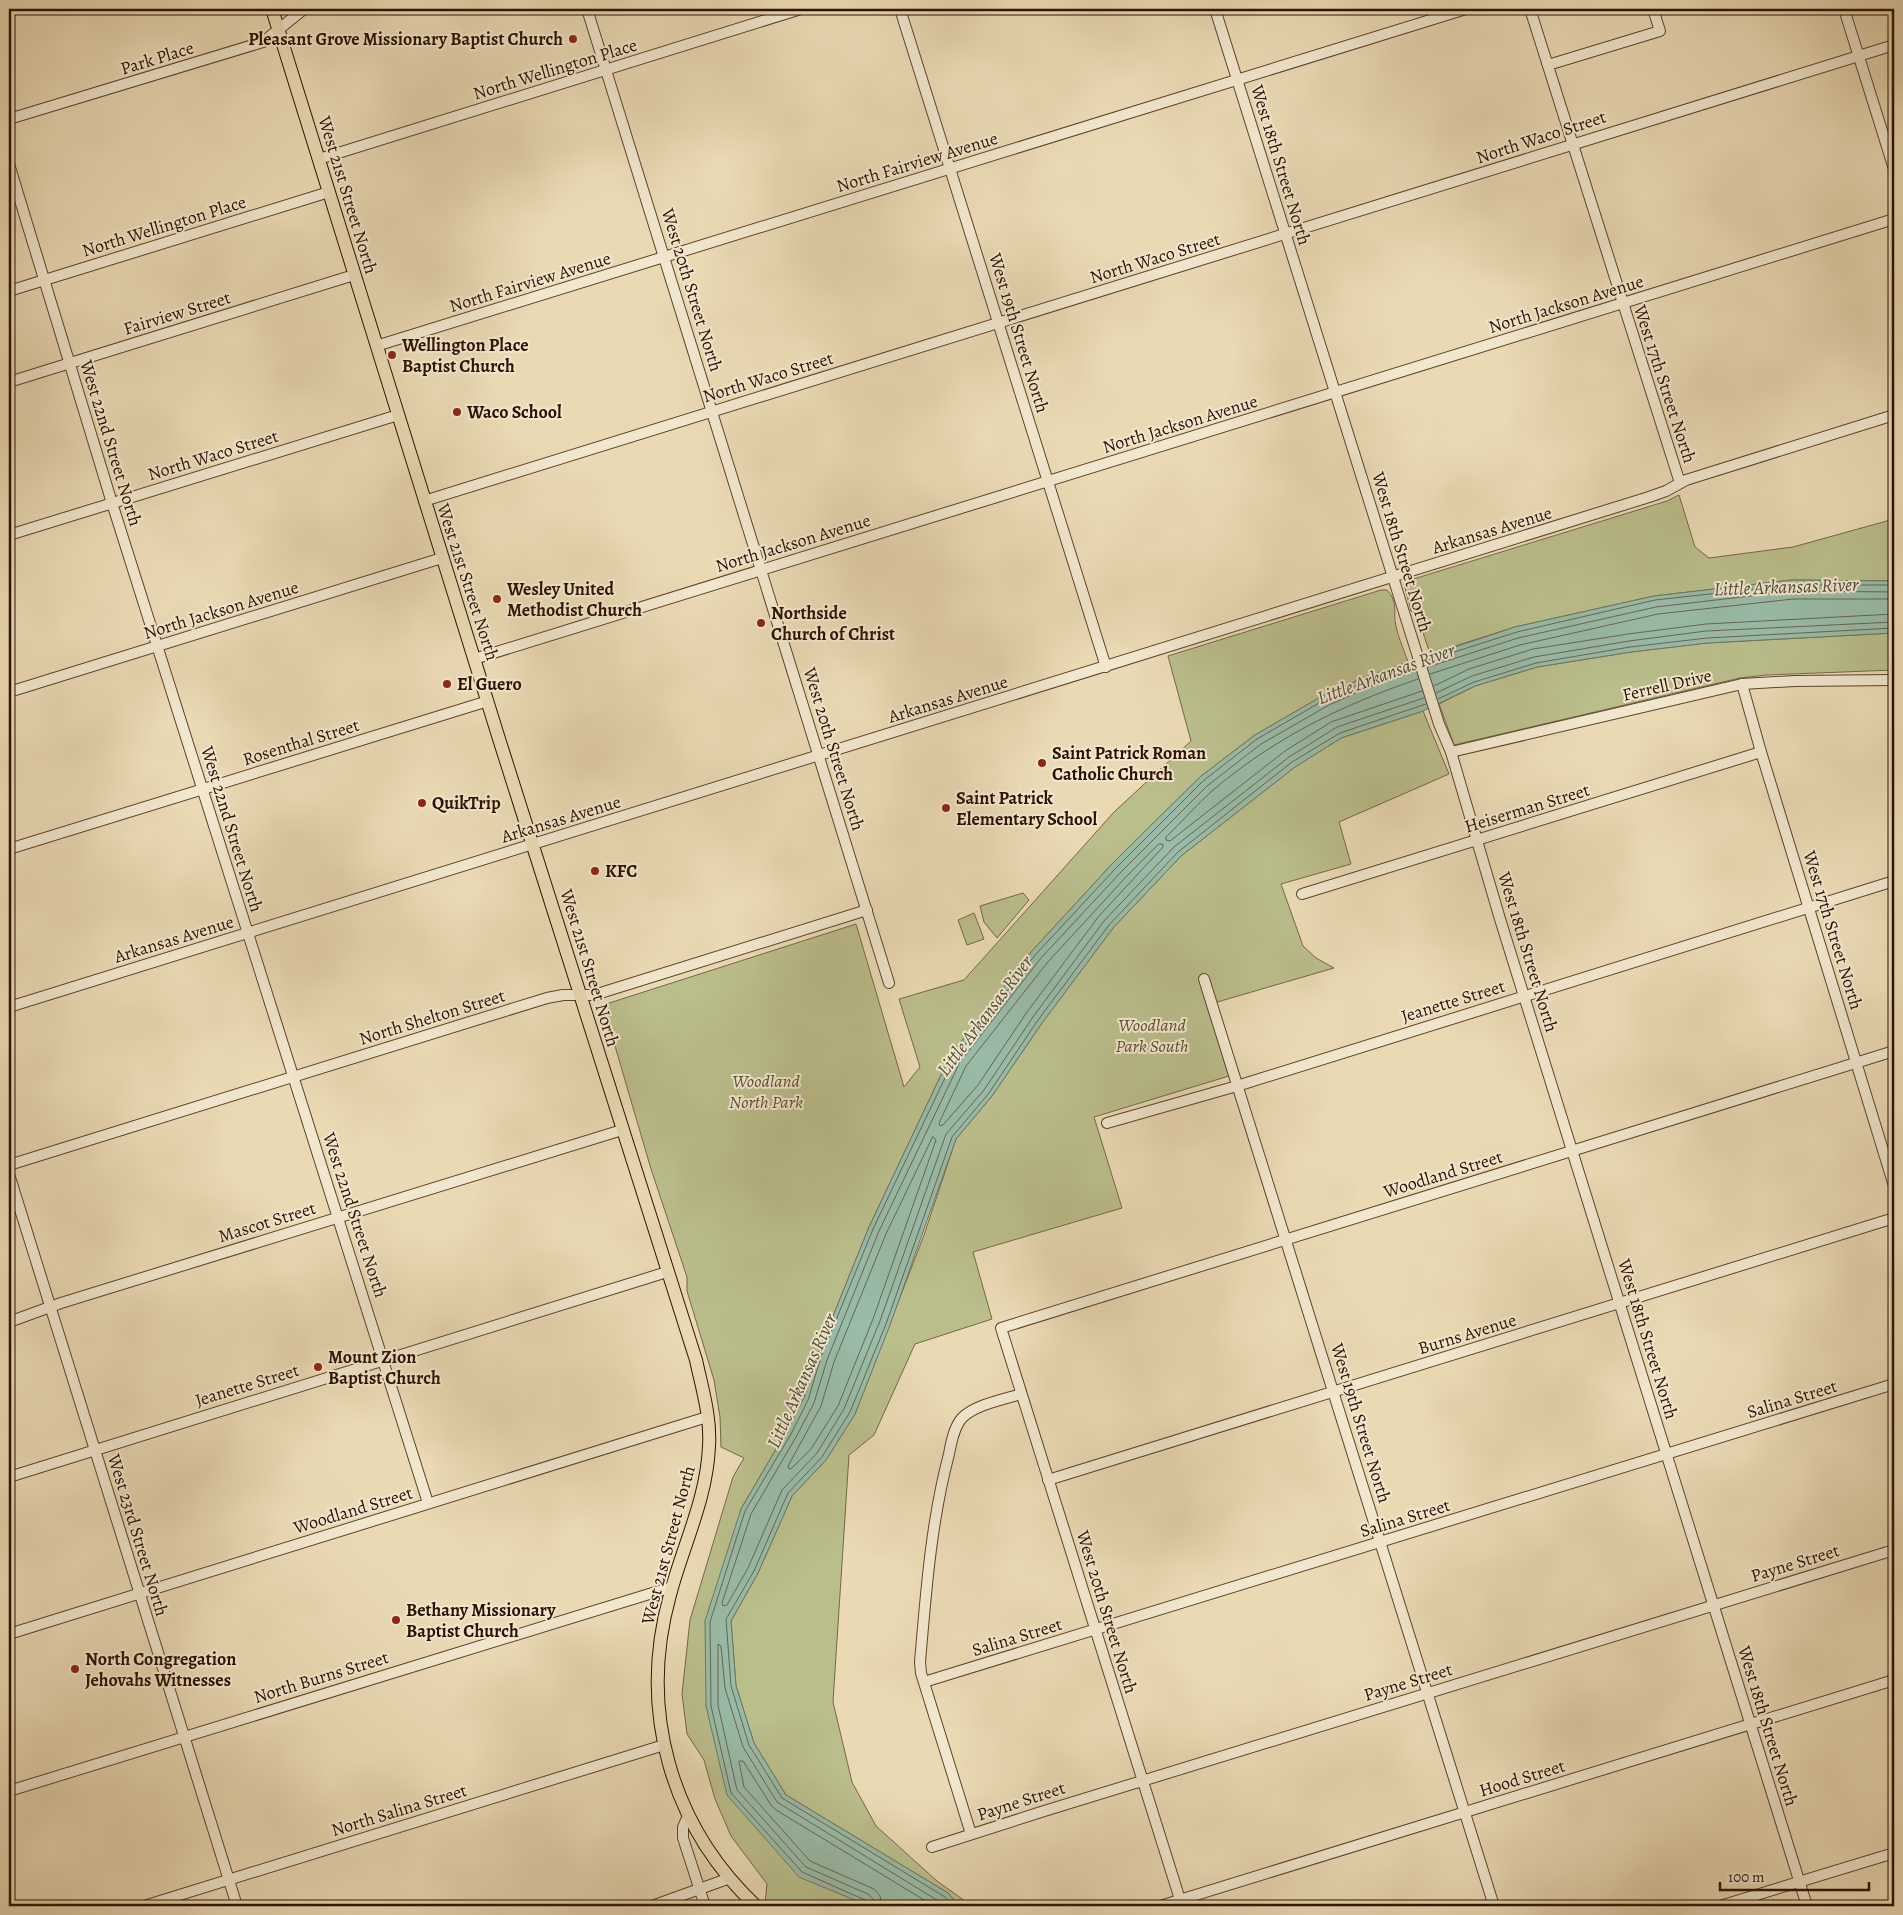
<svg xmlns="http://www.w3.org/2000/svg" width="1903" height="1915" font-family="Alegreya,serif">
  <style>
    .green { fill: #babe8b; stroke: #746846 }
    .water { fill: #99bba7; stroke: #6e7764 }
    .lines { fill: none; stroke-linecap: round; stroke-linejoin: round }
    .shore { stroke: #636654; stroke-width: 1 }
    .minor-casing { stroke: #5c432d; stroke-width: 12 }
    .major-casing { stroke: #2d1100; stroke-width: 14 }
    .minor { stroke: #f1e7ce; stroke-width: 10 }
    .major { stroke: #eadab4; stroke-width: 12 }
    .poi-dot { fill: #8f2418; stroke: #f1e7ce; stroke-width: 2 }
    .labels { text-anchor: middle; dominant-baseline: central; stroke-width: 4; stroke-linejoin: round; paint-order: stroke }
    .poi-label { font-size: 18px; font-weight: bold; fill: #2d1100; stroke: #f1e7ce; text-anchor: start }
    .street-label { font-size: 18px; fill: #2d1100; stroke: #f1e7ce }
    .park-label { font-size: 18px; font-style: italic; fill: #5e4e31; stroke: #f1e7ce }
    .water-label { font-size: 19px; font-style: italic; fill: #534c3a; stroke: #f1e7ce }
  </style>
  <rect width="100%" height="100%" fill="#eadab4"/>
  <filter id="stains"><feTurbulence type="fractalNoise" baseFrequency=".004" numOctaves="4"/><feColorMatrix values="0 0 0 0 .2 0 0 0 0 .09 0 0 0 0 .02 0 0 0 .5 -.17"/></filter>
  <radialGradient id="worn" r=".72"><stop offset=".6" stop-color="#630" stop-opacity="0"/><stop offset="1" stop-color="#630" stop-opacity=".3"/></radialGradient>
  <g class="green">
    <path d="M1679,495L1695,547L1709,558L1793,547L1894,519V581L1792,580L1654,596L1515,627L1430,654L1418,617L1411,611L1404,584L1407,581L1667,501Z"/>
    <path d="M1381,590H1387C1397,601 1394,607 1395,620C1396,632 1404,650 1408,662L1365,677L1324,695L1255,735L1200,777L1112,864L1032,951L950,1056L869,1227L817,1356L804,1398L786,1432L741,1509L706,1706L855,1901L869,1906H769L765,1903L767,1884L731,1836L715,1799L704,1760L687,1734L682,1694L690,1620L733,1477L744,1458L721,1447L720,1417L714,1380L687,1291V1277L651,1169L603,1005L856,924L904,1087L920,1067L899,999L964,980L1114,812L1191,741L1168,656Z"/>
    <path d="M1894,633V670L1767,675L1740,678L1454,745L1439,704L1475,686L1537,667L1631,652L1707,643Z"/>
    <path d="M1423,711L1449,774L1339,822L1351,864L1281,884L1303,946L1316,958L1334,968L1207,1005L1229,1076L1094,1117L1122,1208L973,1252L992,1319L915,1344L874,1435L849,1455L833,1702L852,1782L876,1826L937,1881L972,1906H959L948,1893L786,1795L754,1743L736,1686L731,1621L758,1573L792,1496L826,1460L855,1414L924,1235L956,1139L992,1096L1042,1023L1113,928L1181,856L1295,767L1341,738Z"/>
    <path d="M1023,893L1029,900L997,938L984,922L980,906Z"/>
    <path d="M974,913L984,939L967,945L958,920Z"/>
  </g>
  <path class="water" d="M1792,580L1894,581V633L1707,643L1631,652L1537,667L1475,686L1423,711L1341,738L1295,767L1181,856L1113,928L1042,1023L992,1096L956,1139L890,1325L855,1414L826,1460L792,1496L758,1573L731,1621L736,1686L754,1743L786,1795L948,1893L959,1906H869L799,1877L727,1795L706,1706L705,1621L741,1509L786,1432L804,1398L817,1356L869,1227L950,1056L1032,951L1112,864L1200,777L1255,735L1324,695L1365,677L1515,627L1654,596Z"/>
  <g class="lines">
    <g class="shore">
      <path d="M1426,661L1517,632L1655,600L1792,585H1894"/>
      <path d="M1428,667L1518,638L1656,607L1793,591L1894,592"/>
      <path d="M1416,671L1369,687L1329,705L1261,744L1207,786L1121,872L1041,958L960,1062L879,1231L827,1360L814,1403L796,1437L751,1514L722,1603L723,1606L727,1605L748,1568L782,1490L817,1453L844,1409L880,1321L946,1134L984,1090L1033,1017L1104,921L1174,847L1289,757L1337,727L1424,698"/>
      <path d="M1430,674L1520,645L1658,614L1793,599H1894"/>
      <path d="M1418,679C1342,705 1274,738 1212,791C1196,805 1182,822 1166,837V840L1170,841L1285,751L1331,722L1422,691"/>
      <path d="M1434,686L1469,669L1533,649L1628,634L1706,624L1894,614"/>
      <path d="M1436,693L1472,676L1534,657L1629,641L1706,631L1894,622"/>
      <path d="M1438,699L1474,682L1536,663L1630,647L1707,638L1894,628"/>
      <path d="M1159,844H1163V847L1099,916L1027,1012L978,1085L943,1125L940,1126L939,1123L966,1066L1047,963L1126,877Z"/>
      <path d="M933,1137L936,1140L873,1319L838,1406L811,1449L792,1468L789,1469L788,1466L821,1406L834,1362L886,1234Z"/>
      <path d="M868,1906L865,1900L802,1872L731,1793L711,1706L710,1622L745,1511L791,1434L808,1400L821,1357L873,1229L954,1059L1036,954L1116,868L1203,781L1257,739L1326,699L1367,681L1414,665"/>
      <path d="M875,1906L873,1899L868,1894L806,1867L737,1790L718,1705V1644L721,1646L725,1688L743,1747L777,1802L940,1902L944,1906"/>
      <path d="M882,1906L880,1896L874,1889L810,1861L744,1787L739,1761H743L771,1805L776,1810L934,1906"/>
      <path d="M952,1906L945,1897L782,1798L749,1745L731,1686L726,1619L754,1571L788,1493L822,1457L850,1412L886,1324L952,1137L989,1093L1038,1020L1109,925L1178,852L1292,762L1340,733L1426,704"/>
    </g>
    <g class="minor-casing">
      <g id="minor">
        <path d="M587,9L889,983"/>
        <path d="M900,9L1106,667"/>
        <path d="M1215,9L1439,724L1451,752L1500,919L1807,1906"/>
        <path d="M1530,9L1680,483"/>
        <path d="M1844,9L1894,169"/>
        <path d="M1548,65L1660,31L1653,9"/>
        <path d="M9,119L263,42L304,9"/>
        <path d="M319,159L801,9"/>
        <path d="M9,164L112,503L428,1503"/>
        <path d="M9,291L329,192"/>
        <path d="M376,346L1466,9"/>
        <path d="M9,382L354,275"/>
        <path d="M424,501C915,351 1404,195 1894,45"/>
        <path d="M9,535L398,415"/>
        <path d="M474,659L1894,219"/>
        <path d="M1742,684L1761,752L1894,1186"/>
        <path d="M9,692L442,558"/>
        <path d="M1451,752L1742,684L1795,681L1894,680"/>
        <path d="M9,849L488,701"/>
        <path d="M1302,894L1761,752"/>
        <path d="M1204,979L1494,1906"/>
        <path d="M9,1007L1649,497L1666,491L1686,480L1894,415"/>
        <path d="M1107,1123L1237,1086L1894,881"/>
        <path d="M9,1165L547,998L563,995H594L867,910"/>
        <path d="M9,1174L237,1906"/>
        <path d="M9,1322L61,1303L622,1130"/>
        <path d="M9,1477L667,1272"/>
        <path d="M1048,1480L1894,1218"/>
        <path d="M9,1634L707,1417"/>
        <path d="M924,1682L1894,1384"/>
        <path d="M9,1791L672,1587"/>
        <path d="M688,1816L683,1827V1838L705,1906"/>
        <path d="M971,1834L921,1673L920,1662C926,1592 931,1522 949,1454C951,1443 954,1427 962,1418C974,1405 1005,1399 1021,1394"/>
        <path d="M932,1847L1041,1812L1894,1550"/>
        <path d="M144,1906L664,1745"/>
        <path d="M652,1906L730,1878"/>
        <path d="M1160,1906L1894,1680"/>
        <path d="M1182,1906L1001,1328L1894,1051"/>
        <path d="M1720,1906L1894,1853"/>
      </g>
    </g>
    <g class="major-casing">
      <path id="major" d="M272,9L500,742L696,1360C702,1388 711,1417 709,1446C707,1499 683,1545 670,1595C638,1709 670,1825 756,1906"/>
    </g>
    <use href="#minor" class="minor"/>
    <use href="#major" class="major"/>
  </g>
  <g class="poi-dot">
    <circle cx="573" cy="39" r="5"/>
    <circle cx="392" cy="355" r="5"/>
    <circle cx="457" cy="412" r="5"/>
    <circle cx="497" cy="599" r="5"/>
    <circle cx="761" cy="623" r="5"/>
    <circle cx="447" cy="684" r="5"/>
    <circle cx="1042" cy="763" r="5"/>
    <circle cx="422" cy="803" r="5"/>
    <circle cx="946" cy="808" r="5"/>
    <circle cx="595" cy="871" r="5"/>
    <circle cx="318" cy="1367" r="5"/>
    <circle cx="396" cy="1620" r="5"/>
    <circle cx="75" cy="1669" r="5"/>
  </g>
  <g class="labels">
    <g class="poi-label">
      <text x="563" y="39" text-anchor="end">Pleasant Grove Missionary Baptist Church</text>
      <text x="402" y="345">Wellington Place<tspan x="402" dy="21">Baptist Church</tspan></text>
      <text x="467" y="412">Waco School</text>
      <text x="507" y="589">Wesley United<tspan x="507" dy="21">Methodist Church</tspan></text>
      <text x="771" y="613">Northside<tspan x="771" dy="21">Church of Christ</tspan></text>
      <text x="457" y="684">El Guero</text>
      <text x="1052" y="753">Saint Patrick Roman<tspan x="1052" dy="21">Catholic Church</tspan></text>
      <text x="956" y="798">Saint Patrick<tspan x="956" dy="21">Elementary School</tspan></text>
      <text x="432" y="803">QuikTrip</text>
      <text x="605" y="871">KFC</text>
      <text x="328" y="1357">Mount Zion<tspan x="328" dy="21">Baptist Church</tspan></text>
      <text x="406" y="1610">Bethany Missionary<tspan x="406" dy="21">Baptist Church</tspan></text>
      <text x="85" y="1659">North Congregation<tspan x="85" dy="21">Jehovahs Witnesses</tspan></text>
    </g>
    <g class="street-label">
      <text transform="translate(157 58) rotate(-17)">Park Place</text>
      <text transform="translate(555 69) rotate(-17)">North Wellington Place</text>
      <text transform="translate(1541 137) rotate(-18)">North Waco Street</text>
      <text transform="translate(917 162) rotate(-17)">North Fairview Avenue</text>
      <text transform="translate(1281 165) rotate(73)">West 18th Street North</text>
      <text transform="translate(348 195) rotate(73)">West 21st Street North</text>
      <text transform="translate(164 226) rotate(-17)">North Wellington Place</text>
      <text transform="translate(1155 258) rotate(-17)">North Waco Street</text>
      <text transform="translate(530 282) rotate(-17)">North Fairview Avenue</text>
      <text transform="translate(692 290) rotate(73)">West 20th Street North</text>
      <text transform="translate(1566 304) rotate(-17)">North Jackson Avenue</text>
      <text transform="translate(177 313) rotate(-17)">Fairview Street</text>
      <text transform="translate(1019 333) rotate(73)">West 19th Street North</text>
      <text transform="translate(768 377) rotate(-17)">North Waco Street</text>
      <text transform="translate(1665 384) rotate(72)">West 17th Street North</text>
      <text transform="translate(1180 424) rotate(-17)">North Jackson Avenue</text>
      <text transform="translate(111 443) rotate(73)">West 22nd Street North</text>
      <text transform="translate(213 455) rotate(-17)">North Waco Street</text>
      <text transform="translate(1492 530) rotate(-17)">Arkansas Avenue</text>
      <text transform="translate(793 543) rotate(-17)">North Jackson Avenue</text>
      <text transform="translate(1402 552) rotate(73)">West 18th Street North</text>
      <text transform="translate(468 582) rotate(72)">West 21st Street North</text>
      <text transform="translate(221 610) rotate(-17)">North Jackson Avenue</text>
      <text transform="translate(1667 685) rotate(-13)">Ferrell Drive</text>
      <text transform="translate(948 699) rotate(-17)">Arkansas Avenue</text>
      <text transform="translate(301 742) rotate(-17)">Rosenthal Street</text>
      <text transform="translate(834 749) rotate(73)">West 20th Street North</text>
      <text transform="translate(1527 808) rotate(-17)">Heiserman Street</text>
      <text transform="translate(561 819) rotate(-17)">Arkansas Avenue</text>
      <text transform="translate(232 829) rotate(73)">West 22nd Street North</text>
      <text transform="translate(1833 930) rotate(73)">West 17th Street North</text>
      <text transform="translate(174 939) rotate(-17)">Arkansas Avenue</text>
      <text transform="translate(1528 952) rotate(73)">West 18th Street North</text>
      <text transform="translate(590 968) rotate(73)">West 21st Street North</text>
      <text transform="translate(1453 1001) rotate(-17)">Jeanette Street</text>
      <text transform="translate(432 1017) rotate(-17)">North Shelton Street</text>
      <text transform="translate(1443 1174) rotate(-17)">Woodland Street</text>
      <text transform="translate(355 1215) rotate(72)">West 22nd Street North</text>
      <text transform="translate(267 1222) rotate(-17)">Mascot Street</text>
      <text transform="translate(1467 1334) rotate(-17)">Burns Avenue</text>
      <text transform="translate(1648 1339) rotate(73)">West 18th Street North</text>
      <text transform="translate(247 1385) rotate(-17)">Jeanette Street</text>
      <text transform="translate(1792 1399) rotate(-17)">Salina Street</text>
      <text transform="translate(1361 1423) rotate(73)">West 19th Street North</text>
      <text transform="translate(353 1510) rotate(-17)">Woodland Street</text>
      <text transform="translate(1405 1518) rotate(-17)">Salina Street</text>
      <text transform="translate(138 1535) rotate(73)">West 23rd Street North</text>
      <text transform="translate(668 1545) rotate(-75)">West 21st Street North</text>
      <text transform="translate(1795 1563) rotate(-17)">Payne Street</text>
      <text transform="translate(1107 1612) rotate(73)">West 20th Street North</text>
      <text transform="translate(1017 1637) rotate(-17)">Salina Street</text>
      <text transform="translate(321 1677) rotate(-17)">North Burns Street</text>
      <text transform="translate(1408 1682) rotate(-17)">Payne Street</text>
      <text transform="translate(1768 1726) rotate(73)">West 18th Street North</text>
      <text transform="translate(1522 1778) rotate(-17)">Hood Street</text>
      <text transform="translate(1021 1801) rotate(-18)">Payne Street</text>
      <text transform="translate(399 1810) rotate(-17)">North Salina Street</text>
    </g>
    <g class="park-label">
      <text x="1152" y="1025">Woodland<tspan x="1152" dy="21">Park South</tspan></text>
      <text x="766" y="1081">Woodland<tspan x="766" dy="21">North Park</tspan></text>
    </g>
    <g class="water-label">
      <text transform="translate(1786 587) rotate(-2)">Little Arkansas River</text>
      <text transform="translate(1386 674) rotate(-20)">Little Arkansas River</text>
      <text transform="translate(985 1016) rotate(-53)">Little Arkansas River</text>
      <text transform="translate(802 1381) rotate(-66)">Little Arkansas River</text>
    </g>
  </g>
  <rect width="1903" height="1915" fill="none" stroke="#eadab4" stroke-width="30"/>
  <rect x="10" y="10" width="1883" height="1895" fill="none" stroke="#2d1100" stroke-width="2.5"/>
  <rect x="15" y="15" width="1873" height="1885" fill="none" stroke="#2d1100"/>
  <path d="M1720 1882v8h149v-8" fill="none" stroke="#2d1100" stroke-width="2.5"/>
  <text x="1728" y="1882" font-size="15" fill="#2d1100" stroke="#f1e7ce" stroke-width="4" paint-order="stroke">100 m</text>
  <rect width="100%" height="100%" filter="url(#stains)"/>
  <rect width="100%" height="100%" fill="url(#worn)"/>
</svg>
